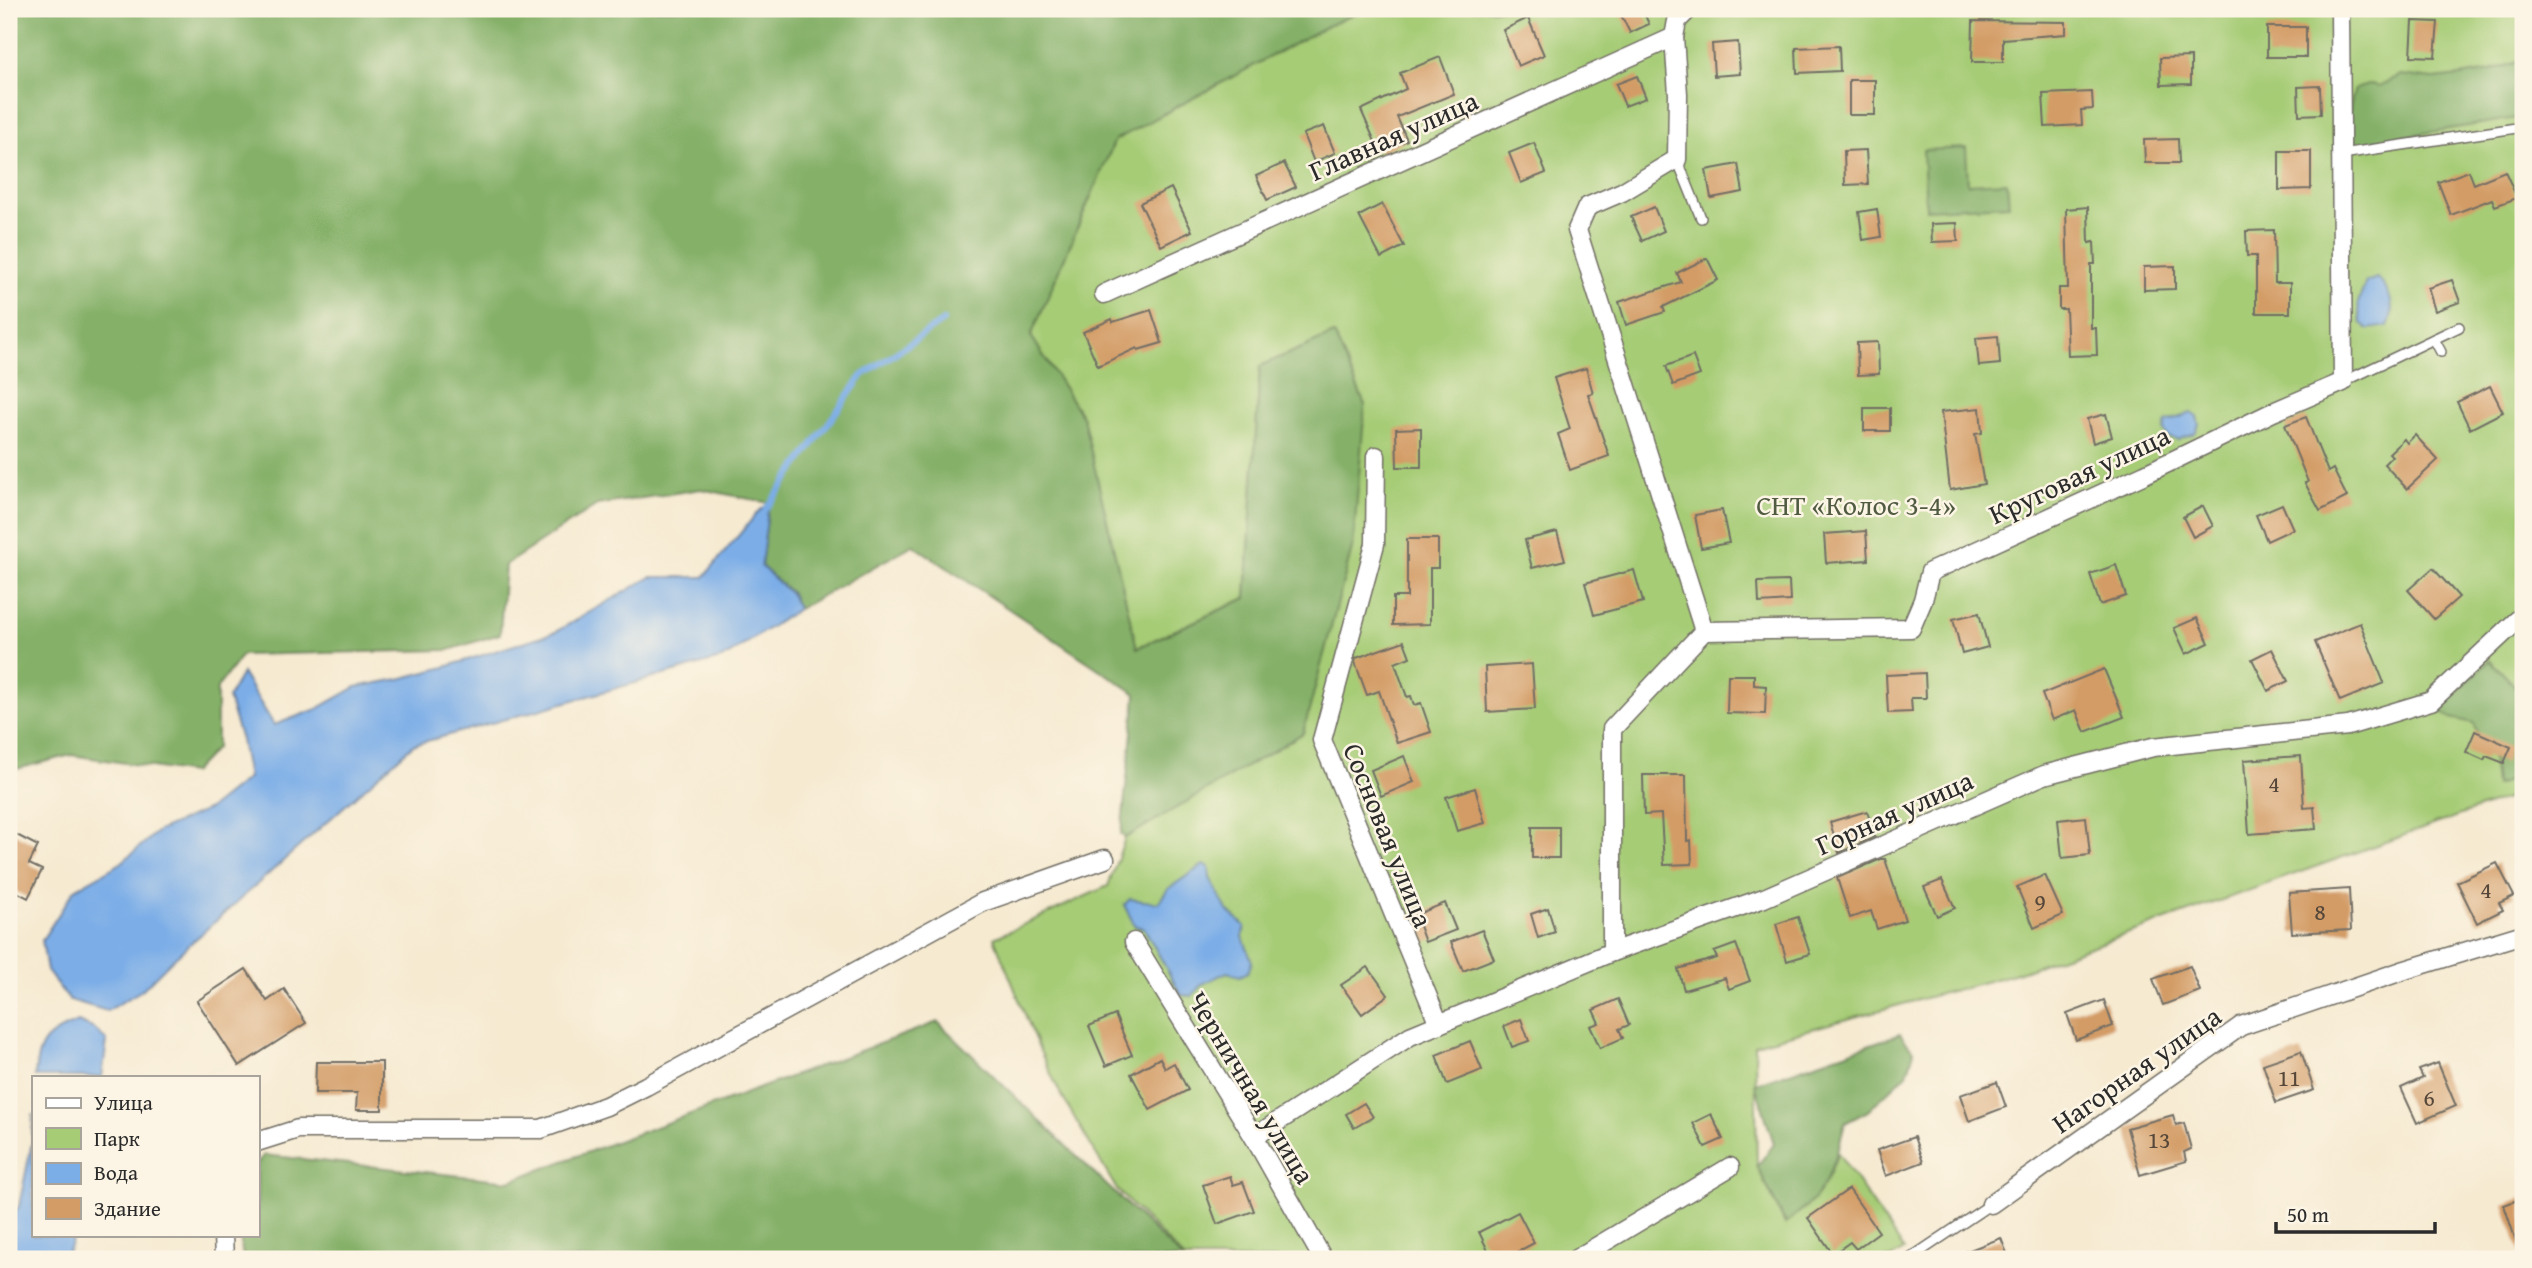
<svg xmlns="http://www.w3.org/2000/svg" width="2532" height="1268" font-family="'Gentium Book Plus',serif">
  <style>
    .green { fill: #a6cc76; stroke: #687c50; stroke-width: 2 }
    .forest { fill: #84b067; stroke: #586e49; stroke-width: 2 }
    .water { fill: #7bade7; stroke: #536c89; stroke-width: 2 }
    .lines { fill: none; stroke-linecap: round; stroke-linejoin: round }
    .stream { stroke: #7bade7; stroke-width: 6 }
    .building { fill: #d39c66 }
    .service-casing { stroke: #726e65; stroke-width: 12 }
    .minor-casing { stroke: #726e65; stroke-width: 21 }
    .service { stroke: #fff; stroke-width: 9 }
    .minor { stroke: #fff; stroke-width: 18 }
    .labels { text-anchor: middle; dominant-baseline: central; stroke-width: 5; stroke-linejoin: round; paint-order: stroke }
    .number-label { font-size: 24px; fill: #55473a }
    .street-label { font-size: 28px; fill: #2b2b2b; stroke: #fcf5e5 }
    .park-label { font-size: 28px; fill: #505b42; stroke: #fcf5e5 }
  </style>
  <rect width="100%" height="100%" fill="#fcf5e5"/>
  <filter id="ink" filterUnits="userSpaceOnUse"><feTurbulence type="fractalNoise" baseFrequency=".0143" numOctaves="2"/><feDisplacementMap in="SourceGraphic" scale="14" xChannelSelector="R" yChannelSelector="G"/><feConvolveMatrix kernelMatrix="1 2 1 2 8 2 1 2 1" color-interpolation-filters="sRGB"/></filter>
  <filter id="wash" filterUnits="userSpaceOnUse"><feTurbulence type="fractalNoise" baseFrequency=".00686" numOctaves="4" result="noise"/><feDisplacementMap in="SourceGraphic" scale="28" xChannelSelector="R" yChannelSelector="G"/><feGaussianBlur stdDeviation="1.57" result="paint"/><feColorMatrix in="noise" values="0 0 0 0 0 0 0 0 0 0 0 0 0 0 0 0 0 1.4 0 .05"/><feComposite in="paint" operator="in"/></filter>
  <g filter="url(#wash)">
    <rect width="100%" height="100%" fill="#f6ead1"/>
    <path class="green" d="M1366,9H2523V793L2014,974L1755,1044L1757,1166L1785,1224L1827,1179L1838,1153L1904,1250L1890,1259H1185L1117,1190L1060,1093L1039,1049L994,938L1108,886L1125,838L1303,733L1365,405L1334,334L1260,366L1246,598L1136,648L1083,418L1031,336L1115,140L1325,27Z"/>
    <g class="forest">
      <path d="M9,9H1366L1325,27L1115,140L1031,336L1083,418L1137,648L1246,598L1260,366L1334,334L1365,405L1353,545L1303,733L1125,838L1121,834L1136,694L913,545L798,609L791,593L761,566L769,503L701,489L597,505L505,565L500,634L449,650L242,655L217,688V747L192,773L71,755L9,771Z"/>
      <path d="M2523,60V117L2358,144C2344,129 2349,107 2355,89L2371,84L2379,86L2400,75L2434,79L2460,76L2491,71Z"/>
      <path d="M1966,148L1968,184L2007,182L2009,205L1926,209L1923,150Z"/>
      <path d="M2490,660L2523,694V777L2495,785L2492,757L2480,740L2474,723L2451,718L2439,709Z"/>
      <path d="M938,1022L1183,1259H243L240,1235H257V1163L264,1155L510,1181Z"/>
      <path d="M1900,1034L1914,1052L1907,1074L1868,1111L1845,1123C1838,1149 1832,1177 1814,1199C1806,1208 1794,1215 1786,1224L1757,1166L1774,1144L1755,1084Z"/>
    </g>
    <g class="water">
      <path d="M2377,278C2391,291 2396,309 2388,326L2368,329L2361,323L2358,303L2366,282Z"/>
      <path d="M2191,413L2197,417L2199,425L2195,433L2178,440L2168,437L2164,431L2166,422Z"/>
      <path d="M769,503L761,566L791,594L798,609L724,658L413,745L172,960L142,990L107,1011L69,1000L47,971L42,940L75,889L121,863L158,831L209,809L248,778L241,740L228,698L242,673L274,725L317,709L356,687L399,679L445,667L555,632L651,577H704L758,512Z"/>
      <path d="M1203,865L1209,867L1210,878L1227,910L1245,926L1243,937L1252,962L1248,972L1240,976L1227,972L1202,984L1192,996L1181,995L1144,928L1135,926L1124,905L1130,899L1158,903L1168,889Z"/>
      <path d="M78,1022L95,1029L107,1041L102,1077H35C37,1043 46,1034 78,1022Z"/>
      <path d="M33,1114V1235H74L65,1259H9V1221L19,1206L32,1142Z"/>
    </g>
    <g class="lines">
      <path class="stream" d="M766,509L863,375L943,321"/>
    </g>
    <g id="blocks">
      <g class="building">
        <path d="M1618,9H1642L1649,24L1630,33Z"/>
        <path d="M1528,18L1544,55L1518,66L1503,30Z"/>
        <path d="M1973,21L2066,22V34L2003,39V62H1972Z"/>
        <path d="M2413,21L2438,22L2435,57L2411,56Z"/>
        <rect x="2267" y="27" width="39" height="30"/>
        <path d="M1738,42L1740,74L1714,76L1712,44Z"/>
        <path d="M1839,46L1840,71L1797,73L1796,48Z"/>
        <path d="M1440,57L1454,94L1397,117L1407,140L1380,153L1361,110L1406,89L1400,73Z"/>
        <path d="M2191,57V84L2161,85L2160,58Z"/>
        <path d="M1637,76L1646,98L1625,106L1616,84Z"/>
        <rect x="1849" y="80" width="26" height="35"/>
        <path d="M2320,86L2321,114L2299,115L2298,87Z"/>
        <path d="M2092,92L2093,109L2081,110L2082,125L2045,127L2043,94Z"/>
        <path d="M1324,126L1335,153L1314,162L1303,134Z"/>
        <path d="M2178,139L2179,163H2145L2144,140Z"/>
        <path d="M1534,143L1546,173L1521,183L1509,153Z"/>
        <path d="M1866,150L1868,184L1845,185L1844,151Z"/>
        <path d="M2279,151H2311V189L2279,190Z"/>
        <path d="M1284,163L1296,187L1267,200L1256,176Z"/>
        <path d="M1738,164L1743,192L1711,198L1706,170Z"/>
        <path d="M2469,171L2474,184L2505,171L2517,198L2495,206L2492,199L2451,215L2438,182Z"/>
        <path d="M1171,188L1192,231L1161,246L1140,203Z"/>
        <path d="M1382,204L1404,246L1381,258L1359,216Z"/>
        <path d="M1654,207L1664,231L1642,241L1631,217Z"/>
        <path d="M2088,207L2089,243L2094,242L2095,264H2091V328H2096L2097,355L2068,356L2066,309H2059V288H2068L2066,209Z"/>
        <path d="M1877,209L1881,237L1863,240L1859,212Z"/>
        <path d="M1957,223L1958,241L1932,242L1931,224Z"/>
        <path d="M2274,230L2275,283H2290V313H2256V256H2247L2246,231Z"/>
        <path d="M1707,258L1718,280L1663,307L1665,312L1626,325L1619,302L1681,282L1677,273Z"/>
        <path d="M2175,266V289L2144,290V267Z"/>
        <path d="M2452,280L2460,302L2435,311L2428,288Z"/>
        <path d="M1151,310L1162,343L1138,350L1137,348L1098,366L1083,332L1112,319L1113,322Z"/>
        <path d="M1998,336L2000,364L1979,366L1976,338Z"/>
        <path d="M1878,342L1879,374L1858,375L1857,343Z"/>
        <path d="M1693,356L1700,375L1673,385L1666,366Z"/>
        <path d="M1586,368L1593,393L1588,394L1609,456L1570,470L1558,434L1570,429L1554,378Z"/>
        <path d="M2490,386L2503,412L2470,429L2457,402Z"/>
        <rect x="1864" y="408" width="26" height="23"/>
        <path d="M1980,408L1982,433L1975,434L1984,484L1950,490L1941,412Z"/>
        <path d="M2106,414L2112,437L2093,443L2087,419Z"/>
        <path d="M2306,417L2328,472L2333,469L2347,497L2320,511L2305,483L2308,482L2285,425Z"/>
        <path d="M1421,428V467H1397L1396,429Z"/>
        <path d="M2415,435L2438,460L2407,489L2384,464L2392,456L2389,453L2404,439L2407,443Z"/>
        <path d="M2282,504L2293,529L2267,541L2256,515Z"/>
        <path d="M2203,506L2213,526L2193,537L2183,517Z"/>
        <path d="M1722,510L1729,543L1701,548L1695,515Z"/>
        <path d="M1866,531L1868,560L1826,563L1824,534Z"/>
        <path d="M1557,532L1565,560L1532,568L1525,540Z"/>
        <path d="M1407,539H1438V568H1430V624L1393,625V597H1407Z"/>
        <path d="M2116,565L2126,596L2100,605L2090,574Z"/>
        <path d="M2433,568L2459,597L2434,619L2408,590Z"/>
        <path d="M1634,570L1643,602L1594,615L1585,583Z"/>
        <path d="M1789,581L1790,601L1759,603L1758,582Z"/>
        <path d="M1979,613L1988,647L1962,654L1953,619Z"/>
        <path d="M2197,618L2209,643L2186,654L2174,628Z"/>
        <path d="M2360,623L2384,683L2340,701L2315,642Z"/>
        <path d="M1404,641L1410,657L1395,663L1407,697L1411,696L1414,705L1421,703L1431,732L1397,743L1379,691L1367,695L1355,662L1356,658Z"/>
        <path d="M2272,649L2288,681L2268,691L2252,659Z"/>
        <path d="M1532,664L1535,709L1487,712L1485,667Z"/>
        <path d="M2104,669L2124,717L2085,732L2076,710L2052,720L2042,694Z"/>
        <path d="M1925,673L1926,698H1911L1912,712L1888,713L1886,675Z"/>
        <path d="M1728,675H1754V685L1766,686L1765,714L1727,713Z"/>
        <path d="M2475,731L2511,747L2504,763L2486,756L2484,760L2466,752Z"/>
        <path d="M1404,756L1414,782L1381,796L1371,770Z"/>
        <path d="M2301,756L2304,808L2314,807L2316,829L2249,834L2244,760Z"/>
        <path d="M1643,775H1686L1687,841L1691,840L1692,864L1664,865L1661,814L1644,815Z"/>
        <path d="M1475,788L1485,823L1457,831L1446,797Z"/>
        <path d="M1867,811L1875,837L1839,853L1830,822Z"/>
        <path d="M2086,817L2090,855L2062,858L2058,820Z"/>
        <rect x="1532" y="827" width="27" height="31"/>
        <path d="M9,831L38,846L29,864L42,870L28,898L9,888Z"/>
        <path d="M1881,859H1885L1905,920L1877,929L1871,911L1850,918L1837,878Z"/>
        <path d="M2497,863L2514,896L2499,903L2503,910L2477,923L2457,882Z"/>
        <path d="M2045,875L2063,915L2034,928L2017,887Z"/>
        <path d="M1942,880L1955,908L1937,916L1924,887Z"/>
        <path d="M2349,889L2351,930L2292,933L2289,893Z"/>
        <path d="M1445,903L1456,930L1425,942L1415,915Z"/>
        <path d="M1548,908L1555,932L1538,938L1531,914Z"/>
        <path d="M1798,917L1810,954L1787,961L1776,924Z"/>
        <path d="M1482,930L1494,959L1463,971L1451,942Z"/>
        <path d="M1736,944L1750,981L1729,989L1725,978L1684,990L1678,969L1717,958L1714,952Z"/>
        <path d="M2190,966L2200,991L2163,1005L2153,979Z"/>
        <path d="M1368,967L1388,995L1362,1014L1341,985Z"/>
        <path d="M246,969L267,1001L284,989L306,1023L239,1066L197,1001Z"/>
        <path d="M1618,999L1629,1025L1619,1029L1623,1038L1600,1048L1590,1026L1599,1023L1593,1010Z"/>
        <path d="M2104,1000L2113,1026L2076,1040L2067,1014Z"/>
        <path d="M1115,1015L1132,1055L1106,1066L1089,1026Z"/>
        <path d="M1521,1019L1529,1041L1512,1047L1504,1026Z"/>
        <path d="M1470,1041L1482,1070L1447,1084L1436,1055Z"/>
        <path d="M2301,1051L2314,1090L2276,1103L2263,1064Z"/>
        <path d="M1160,1058L1165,1068L1174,1063L1188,1090L1150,1110L1131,1074Z"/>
        <path d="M316,1062H382V1110H356L357,1093H315Z"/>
        <path d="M2438,1063L2456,1106L2417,1123L2401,1088L2423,1078L2419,1070Z"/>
        <path d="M1997,1082L2006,1107L1969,1121L1960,1095Z"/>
        <path d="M1364,1103L1373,1117L1354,1128L1346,1114Z"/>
        <path d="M1711,1114L1723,1139L1705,1147L1693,1123Z"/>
        <path d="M2173,1115L2176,1125L2184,1123L2191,1149L2184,1152L2186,1161L2140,1175L2127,1128Z"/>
        <path d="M1914,1137L1923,1162L1886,1176L1877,1150Z"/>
        <path d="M1230,1176L1233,1185L1243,1182L1254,1211L1217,1224L1203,1185Z"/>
        <path d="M1849,1189L1879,1232L1856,1249L1850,1242L1833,1254L1808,1218Z"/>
        <path d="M2523,1198V1252L2520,1253L2504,1205Z"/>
        <path d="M1518,1212L1534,1243L1504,1259H1492L1479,1232Z"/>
        <path d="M2001,1238L2009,1259H1950L1949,1258Z"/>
      </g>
    </g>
  </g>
  <g filter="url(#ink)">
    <use href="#blocks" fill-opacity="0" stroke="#726e65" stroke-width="2"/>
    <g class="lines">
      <g class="service-casing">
        <g id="service">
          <path d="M2342,154L2523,127"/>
          <path d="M1677,159L1701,218"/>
          <path d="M2434,339L2441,352"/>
          <path d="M2343,382L2459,327"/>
          <path d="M1909,1259L1991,1204"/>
        </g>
      </g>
      <g class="minor-casing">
        <g id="minor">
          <path d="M1674,37L1678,94L1677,159L1622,192L1587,207L1577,230L1704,631L1911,628L1923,600L1930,572L2145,474L2273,412L2343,382L2340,9"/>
          <path d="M1104,294L1674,37L1677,21L1689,9"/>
          <path d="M1376,456L1375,544L1322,740L1439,1024"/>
          <path d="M1704,631L1612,729V952L1764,898L2044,775L2153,747L2348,726L2431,701L2523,615"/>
          <path d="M1134,942L1254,1137L1323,1259"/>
          <path d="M1254,1137L1410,1036L1612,952"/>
          <path d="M257,1142L298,1129H541L606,1106L646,1086L983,902L1105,859"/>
          <path d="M1991,1204L2241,1026L2405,970L2523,934"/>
          <path d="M223,1235L224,1259"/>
          <path d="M1576,1259L1730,1167"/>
        </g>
      </g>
      <use href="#service" class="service"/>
      <use href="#minor" class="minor"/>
    </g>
  </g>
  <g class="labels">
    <g class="number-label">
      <text x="2274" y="783">4</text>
      <text x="2486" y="889">4</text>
      <text x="2040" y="901">9</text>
      <text x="2320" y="911">8</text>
      <text x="2289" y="1077">11</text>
      <text x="2429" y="1097">6</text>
      <text x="2159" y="1139">13</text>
    </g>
    <g class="street-label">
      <text transform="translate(1393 135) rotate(-24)">Главная улица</text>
      <text transform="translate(2079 474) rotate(-25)">Круговая улица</text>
      <text transform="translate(1894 812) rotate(-24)">Горная улица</text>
      <text transform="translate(1389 835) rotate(68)">Сосновая улица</text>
      <text transform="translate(2136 1069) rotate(-35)">Нагорная улица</text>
      <text transform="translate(1252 1087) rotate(59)">Черничная улица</text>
    </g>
    <g class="park-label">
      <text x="1856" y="504">СНТ «Колос 3-4»</text>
    </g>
  </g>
  <rect width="2532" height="1268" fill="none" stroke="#fcf5e5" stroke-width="35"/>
  <rect x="32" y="1076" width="228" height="161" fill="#fcf5e5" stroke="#a8a49b" stroke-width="2"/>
  <rect x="46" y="1098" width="35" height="10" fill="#ffffff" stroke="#a8a49b" stroke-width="2"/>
  <text x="94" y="1110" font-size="21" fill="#2b2b2b">Улица</text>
  <rect x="46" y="1128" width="35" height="21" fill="#a6cc76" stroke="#a8a49b" stroke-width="2"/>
  <text x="94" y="1146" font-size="21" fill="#2b2b2b">Парк</text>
  <rect x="46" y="1163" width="35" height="21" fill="#7bade7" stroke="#a8a49b" stroke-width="2"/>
  <text x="94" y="1180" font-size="21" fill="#2b2b2b">Вода</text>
  <rect x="46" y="1198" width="35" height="21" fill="#d39c66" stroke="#a8a49b" stroke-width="2"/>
  <text x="94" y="1216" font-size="21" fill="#2b2b2b">Здание</text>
  <path d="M2276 1222v10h159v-10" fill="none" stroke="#2b2b2b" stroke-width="3.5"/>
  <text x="2287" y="1222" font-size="21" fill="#2b2b2b" stroke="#fcf5e5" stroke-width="5" paint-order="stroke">50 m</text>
</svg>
